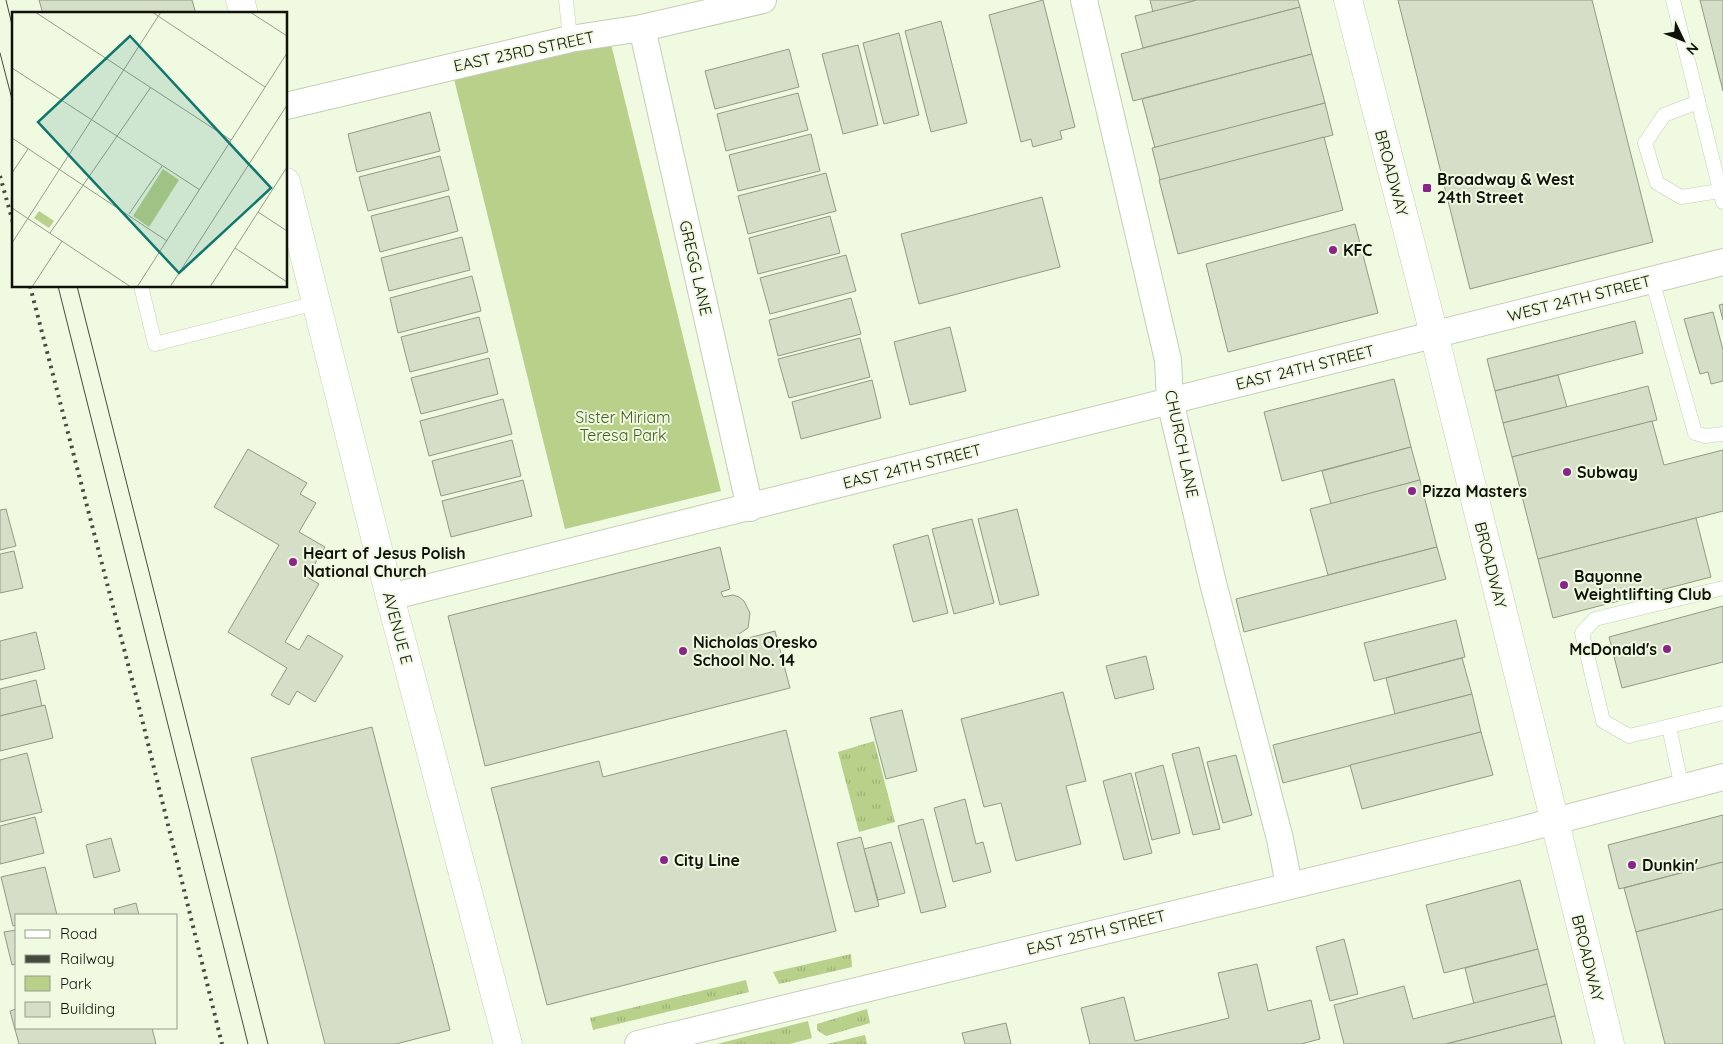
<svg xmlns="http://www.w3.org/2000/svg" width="1723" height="1044" font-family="Quicksand,sans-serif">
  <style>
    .grass { fill: url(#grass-tufts) }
    .park { fill: #b8d08a }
    .building { fill: #d5dec6; stroke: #919a83 }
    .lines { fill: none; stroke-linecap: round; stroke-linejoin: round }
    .service-casing { stroke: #c4ceb5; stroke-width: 15 }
    .minor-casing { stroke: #c4ceb5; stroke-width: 28 }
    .tertiary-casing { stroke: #c4ceb5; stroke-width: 29 }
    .secondary-casing { stroke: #c4ceb5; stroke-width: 29 }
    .service { stroke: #fff; stroke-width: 14 }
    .minor { stroke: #fff; stroke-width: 26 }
    .tertiary { stroke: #fff; stroke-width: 28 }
    .secondary { stroke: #fff; stroke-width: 28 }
    .tram { stroke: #454a3e; stroke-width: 1 }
    .rail { stroke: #454a3e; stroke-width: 4; stroke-dasharray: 2.5 5; stroke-linecap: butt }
    .poi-dot { fill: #8a238a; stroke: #f0fae1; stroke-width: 2 }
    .labels { text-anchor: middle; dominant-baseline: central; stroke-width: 4; stroke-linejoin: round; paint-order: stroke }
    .street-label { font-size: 16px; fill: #0f120a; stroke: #f0fae1 }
    .poi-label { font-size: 16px; font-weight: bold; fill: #0f120a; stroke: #f0fae1; text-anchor: start }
    .park-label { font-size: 16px; fill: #4b5d23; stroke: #f0fae1 }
    .inset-road { fill: none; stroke: #969d8b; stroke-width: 1 }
    .view { fill: #0f766e; fill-opacity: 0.15; stroke: #0f766e; stroke-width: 2.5 }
    .inset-edge { fill: none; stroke: #0f120a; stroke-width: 2.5 }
  </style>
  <defs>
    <pattern id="grass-tufts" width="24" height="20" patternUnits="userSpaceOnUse" patternTransform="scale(1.25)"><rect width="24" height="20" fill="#b8d08a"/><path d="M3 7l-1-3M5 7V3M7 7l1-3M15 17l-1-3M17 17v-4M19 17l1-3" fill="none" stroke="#9db276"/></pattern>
  </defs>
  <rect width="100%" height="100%" fill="#f0fae1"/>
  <g class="grass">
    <path d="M874,741L895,822L859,832L838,752Z"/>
    <path d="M851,954L852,967L779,984L773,972Z"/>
    <path d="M746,980L749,992L593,1030L590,1018Z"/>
    <path d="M867,1009L870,1023L826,1036L817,1030V1024Z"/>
    <path d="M808,1021L812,1038L790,1044H717Z"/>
    <path d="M865,1035L867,1044H827Z"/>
  </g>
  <path class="park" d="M610,40L721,491L565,529L453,75Z"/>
  <g class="building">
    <path d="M39,0H192L196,14H43Z"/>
    <path d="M1043,0L1075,127L1060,131L1062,139L1033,147L1031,139L1021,142L989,15Z"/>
    <path d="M1150,0H1197L1153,12Z"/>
    <path d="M1197,0H1298L1300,7L1143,48L1135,16Z"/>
    <path d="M1398,0H1592L1653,242L1470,289Z"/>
    <path d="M1700,0H1723V91Z"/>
    <path d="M1300,7L1312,54L1133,101L1121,54Z"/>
    <path d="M941,21L967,123L931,132L905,31Z"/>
    <path d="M899,33L919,115L884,124L863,43Z"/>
    <path d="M858,45L878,125L843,134L822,54Z"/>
    <path d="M789,49L799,87L715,109L705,71Z"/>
    <path d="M1312,54L1325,103L1155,148L1142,99Z"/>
    <path d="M798,93L808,130L726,151L717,114Z"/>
    <path d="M1325,103L1333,135L1160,180L1152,148Z"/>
    <path d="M430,112L440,151L357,172L348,134Z"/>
    <path d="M811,134L820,171L738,191L729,155Z"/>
    <path d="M1324,137L1343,210L1178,254L1159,180Z"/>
    <path d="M440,156L449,190L368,211L359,177Z"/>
    <path d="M826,173L836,211L748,234L738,196Z"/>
    <path d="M449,196L458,231L380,252L371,216Z"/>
    <path d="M1042,197L1060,267L919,304L901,234Z"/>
    <path d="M830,216L840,253L758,274L749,238Z"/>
    <path d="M1355,224L1378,313L1228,352L1206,264Z"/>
    <path d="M462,237L470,270L389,291L381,258Z"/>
    <path d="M846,255L856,291L770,314L760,278Z"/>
    <path d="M472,276L481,311L398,333L390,298Z"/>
    <path d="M851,298L861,334L778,356L769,320Z"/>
    <path d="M1723,304V320L1719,305Z"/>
    <path d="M1713,312L1723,350V381L1711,384L1708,372L1700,374L1684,319Z"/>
    <path d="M479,317L488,352L410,372L401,337Z"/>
    <path d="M1635,321L1643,353L1495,391L1487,359Z"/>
    <path d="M950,327L966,391L910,405L894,342Z"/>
    <path d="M860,338L870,377L789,398L778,359Z"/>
    <path d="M489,358L498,394L421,414L411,378Z"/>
    <path d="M1558,375L1567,407L1503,423L1495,391Z"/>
    <path d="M1394,379L1411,447L1282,481L1264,412Z"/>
    <path d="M872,380L881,418L801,439L792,402Z"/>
    <path d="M1648,386L1657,420L1512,457L1503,423Z"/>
    <path d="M503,399L512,434L429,456L420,421Z"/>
    <path d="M1652,421L1664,465L1723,450V511L1538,559L1512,457Z"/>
    <path d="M512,440L521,476L441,496L432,461Z"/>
    <path d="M1411,447L1420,480L1331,504L1322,471Z"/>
    <path d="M248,449L307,483L300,494L316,503L299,532L325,547L307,577L319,584L285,642L299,650L308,635L343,656L315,702L297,691L289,705L271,695L287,668L228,632L279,545L214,507Z"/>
    <path d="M523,480L532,516L451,537L442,501Z"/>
    <path d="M1420,480L1437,547L1328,575L1310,509Z"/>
    <path d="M6,509L16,546L0,550V510Z"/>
    <path d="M1017,509L1039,595L1000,605L978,519Z"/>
    <path d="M1696,518L1711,577L1553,618L1538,559Z"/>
    <path d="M972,519L994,603L954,614L932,529Z"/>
    <path d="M928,535L948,613L913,622L893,545Z"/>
    <path d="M720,547L730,589L721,592L723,597L733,595L739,597L744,601L750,613L748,628L736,636L737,641L775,631L790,688L485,766L448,616Z"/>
    <path d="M1437,547L1446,579L1244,632L1236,599Z"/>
    <path d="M14,551L23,588L0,593V554Z"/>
    <path d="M1723,606V662L1622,688L1609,637Z"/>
    <path d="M1456,620L1465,657L1374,681L1364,643Z"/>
    <path d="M36,632L45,669L0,680V641Z"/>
    <path d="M1146,656L1154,689L1115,699L1106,666Z"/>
    <path d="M1462,658L1472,694L1395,714L1386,678Z"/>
    <path d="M36,680L42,706L0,716V689Z"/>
    <path d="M1063,692L1086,781L1066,786L1081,844L1016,861L1001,803L984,807L961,719Z"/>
    <path d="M1472,694L1481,732L1283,783L1273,745Z"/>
    <path d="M45,705L53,738L0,751V716Z"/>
    <path d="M902,710L917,771L886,779L870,718Z"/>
    <path d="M372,727L450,1030L396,1044H325L251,758Z"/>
    <path d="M786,730L836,931L547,1005L491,788L599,761L603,777Z"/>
    <path d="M1481,732L1493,775L1362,809L1350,765Z"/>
    <path d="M1199,747L1220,829L1193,835L1172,754Z"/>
    <path d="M27,753L42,812L0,822V760Z"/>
    <path d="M1236,755L1252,815L1223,823L1207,762Z"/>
    <path d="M1163,765L1180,833L1152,840L1135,773Z"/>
    <path d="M1131,773L1152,853L1124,860L1103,781Z"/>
    <path d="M965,799L976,844L983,842L991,872L953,882L934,808Z"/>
    <path d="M1723,815V862L1619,889L1608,845Z"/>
    <path d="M35,817L44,853L0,864V826Z"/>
    <path d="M923,819L946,907L921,913L898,826Z"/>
    <path d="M861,837L879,906L855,912L837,843Z"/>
    <path d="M111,838L120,871L94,878L86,845Z"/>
    <path d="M891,842L905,893L878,900L864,849Z"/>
    <path d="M1723,862V909L1636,932L1624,888Z"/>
    <path d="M45,867L57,915H16V925L13,926L1,877Z"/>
    <path d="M1520,880L1538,949L1444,973L1426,905Z"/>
    <path d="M136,903L139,915H115L114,909Z"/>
    <path d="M1723,909V1044H1665L1636,932Z"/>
    <path d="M16,930V964L12,965L4,932Z"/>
    <path d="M1344,939L1358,994L1330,1001L1316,947Z"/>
    <path d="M1538,949L1547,984L1474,1004L1465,968Z"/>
    <path d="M1257,964L1268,1011L1311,1000L1320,1039L1301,1044H1090L1081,1008L1124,997L1135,1041L1229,1018L1218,973Z"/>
    <path d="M1547,984L1555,1016L1446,1044H1344L1334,1005L1404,986L1413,1019Z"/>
    <path d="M16,1009V1028H152L156,1044H19L10,1011Z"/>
    <path d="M1555,1016L1562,1044H1446Z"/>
    <path d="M1006,1023L1011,1044H965L962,1033Z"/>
  </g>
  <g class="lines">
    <g class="service-casing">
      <g id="service">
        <path d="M566,0L570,39"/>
        <path d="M1673,0L1723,202"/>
        <path d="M1698,102L1664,115L1645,143L1657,183L1681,197L1720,191"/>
        <path d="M1652,280L1695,433L1705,436L1723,434"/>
        <path d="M141,286L155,344L316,303"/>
        <path d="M1723,588L1595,619L1582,633L1603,721L1629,736L1723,713"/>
        <path d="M1669,727L1682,788"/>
      </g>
    </g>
    <g class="minor-casing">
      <g id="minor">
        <path d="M1084,0L1168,360L1170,401L1213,583L1280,839L1289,885"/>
        <path d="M642,28L750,508"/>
        <path d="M286,106L570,39L642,28L763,0"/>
        <path d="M390,597L1723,262"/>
        <path d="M638,1044L1513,832L1723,777"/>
      </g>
    </g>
    <g class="tertiary-casing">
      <path id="tertiary" d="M1348,0L1434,334L1610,1044"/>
    </g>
    <g class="secondary-casing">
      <g id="secondary">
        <path d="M240,0L244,14"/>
        <path d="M286,182L390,597L508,1044"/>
      </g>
    </g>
    <use href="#service" class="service"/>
    <use href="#minor" class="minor"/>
    <use href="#tertiary" class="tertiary"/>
    <use href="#secondary" class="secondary"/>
    <g class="tram">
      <path d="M6,0L14,33"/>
      <path d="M0,53L14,107"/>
      <path d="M58,286L248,1044"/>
      <path d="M77,286L268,1044"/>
    </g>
    <g class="rail">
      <path d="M0,176L14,226"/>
      <path d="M30,286L137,699L222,1044"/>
    </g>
  </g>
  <g class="poi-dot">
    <rect x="1422" y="183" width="10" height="10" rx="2.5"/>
    <circle cx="1333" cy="250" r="5"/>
    <circle cx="1567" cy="472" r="5"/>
    <circle cx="1412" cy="491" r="5"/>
    <circle cx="293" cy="562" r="5"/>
    <circle cx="1564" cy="585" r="5"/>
    <circle cx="1667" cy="649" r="5"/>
    <circle cx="683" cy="651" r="5"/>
    <circle cx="664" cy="860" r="5"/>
    <circle cx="1632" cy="865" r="5"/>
  </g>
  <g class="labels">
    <g class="street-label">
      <text transform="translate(524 51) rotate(-12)">EAST 23RD STREET</text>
      <text transform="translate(1392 173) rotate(75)">BROADWAY</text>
      <text transform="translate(696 268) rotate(77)">GREGG LANE</text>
      <text transform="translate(1579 298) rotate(-14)">WEST 24TH STREET</text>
      <text transform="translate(1305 367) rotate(-14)">EAST 24TH STREET</text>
      <text transform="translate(1182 444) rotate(78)">CHURCH LANE</text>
      <text transform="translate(912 466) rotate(-14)">EAST 24TH STREET</text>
      <text transform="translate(1491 565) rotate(76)">BROADWAY</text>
      <text transform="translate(398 628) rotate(75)">AVENUE E</text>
      <text transform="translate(1096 932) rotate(-14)">EAST 25TH STREET</text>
      <text transform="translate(1588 958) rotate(76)">BROADWAY</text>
    </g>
    <g class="poi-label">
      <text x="1437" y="179">Broadway &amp; West<tspan x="1437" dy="18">24th Street</tspan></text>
      <text x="1343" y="250">KFC</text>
      <text x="1577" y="472">Subway</text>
      <text x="1422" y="491">Pizza Masters</text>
      <text x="303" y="553">Heart of Jesus Polish<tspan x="303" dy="18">National Church</tspan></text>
      <text x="1574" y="576">Bayonne<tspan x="1574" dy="18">Weightlifting Club</tspan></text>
      <text x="693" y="642">Nicholas Oresko<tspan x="693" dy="18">School No. 14</tspan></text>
      <text x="1657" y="649" text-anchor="end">McDonald's</text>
      <text x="674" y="860">City Line</text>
      <text x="1642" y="865">Dunkin'</text>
    </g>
    <g class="park-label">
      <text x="623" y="417">Sister Miriam<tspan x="623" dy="18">Teresa Park</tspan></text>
    </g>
  </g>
  <g transform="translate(12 12)">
    <rect width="275" height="275" fill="#f0fae1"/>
    <path d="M27,199L42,209L37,216L22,206Z" fill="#b8d08a"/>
    <path d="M151,157L167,168L137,215L121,204Z" fill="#b8d08a"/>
    <path class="inset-road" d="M23,0L219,128M140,0L253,75M238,0L275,24M0,56L188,178M0,126L155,229M0,161L16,137M0,196L119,275M246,200L275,219M117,202L150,154M38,221L139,75M0,231L149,0M223,236L275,270M20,275L50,229M125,275L275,41M158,275L275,93M198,275L275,155"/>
    <path class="view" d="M118,24L259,176L167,261L26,110Z"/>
    <rect width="275" height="275" class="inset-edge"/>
  </g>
  <rect x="15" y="914" width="162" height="115" fill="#f0fae1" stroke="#969d8b"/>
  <rect x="25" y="930" width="25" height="8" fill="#ffffff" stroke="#969d8b"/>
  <text x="60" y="939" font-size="15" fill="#0f120a">Road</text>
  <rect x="25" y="955" width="25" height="8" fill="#454a3e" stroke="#969d8b"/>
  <text x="60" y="964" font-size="15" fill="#0f120a">Railway</text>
  <rect x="25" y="976" width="25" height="15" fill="#b8d08a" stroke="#969d8b"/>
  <text x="60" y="989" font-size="15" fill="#0f120a">Park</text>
  <rect x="25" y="1002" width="25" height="15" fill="#d5dec6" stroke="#969d8b"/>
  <text x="60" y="1014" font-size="15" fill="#0f120a">Building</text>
  <g transform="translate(1683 40) rotate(133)" stroke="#f0fae1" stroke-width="4" paint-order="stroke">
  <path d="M0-4L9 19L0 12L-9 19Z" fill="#0f120a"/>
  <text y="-8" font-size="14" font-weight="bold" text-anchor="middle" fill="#0f120a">N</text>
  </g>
</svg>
